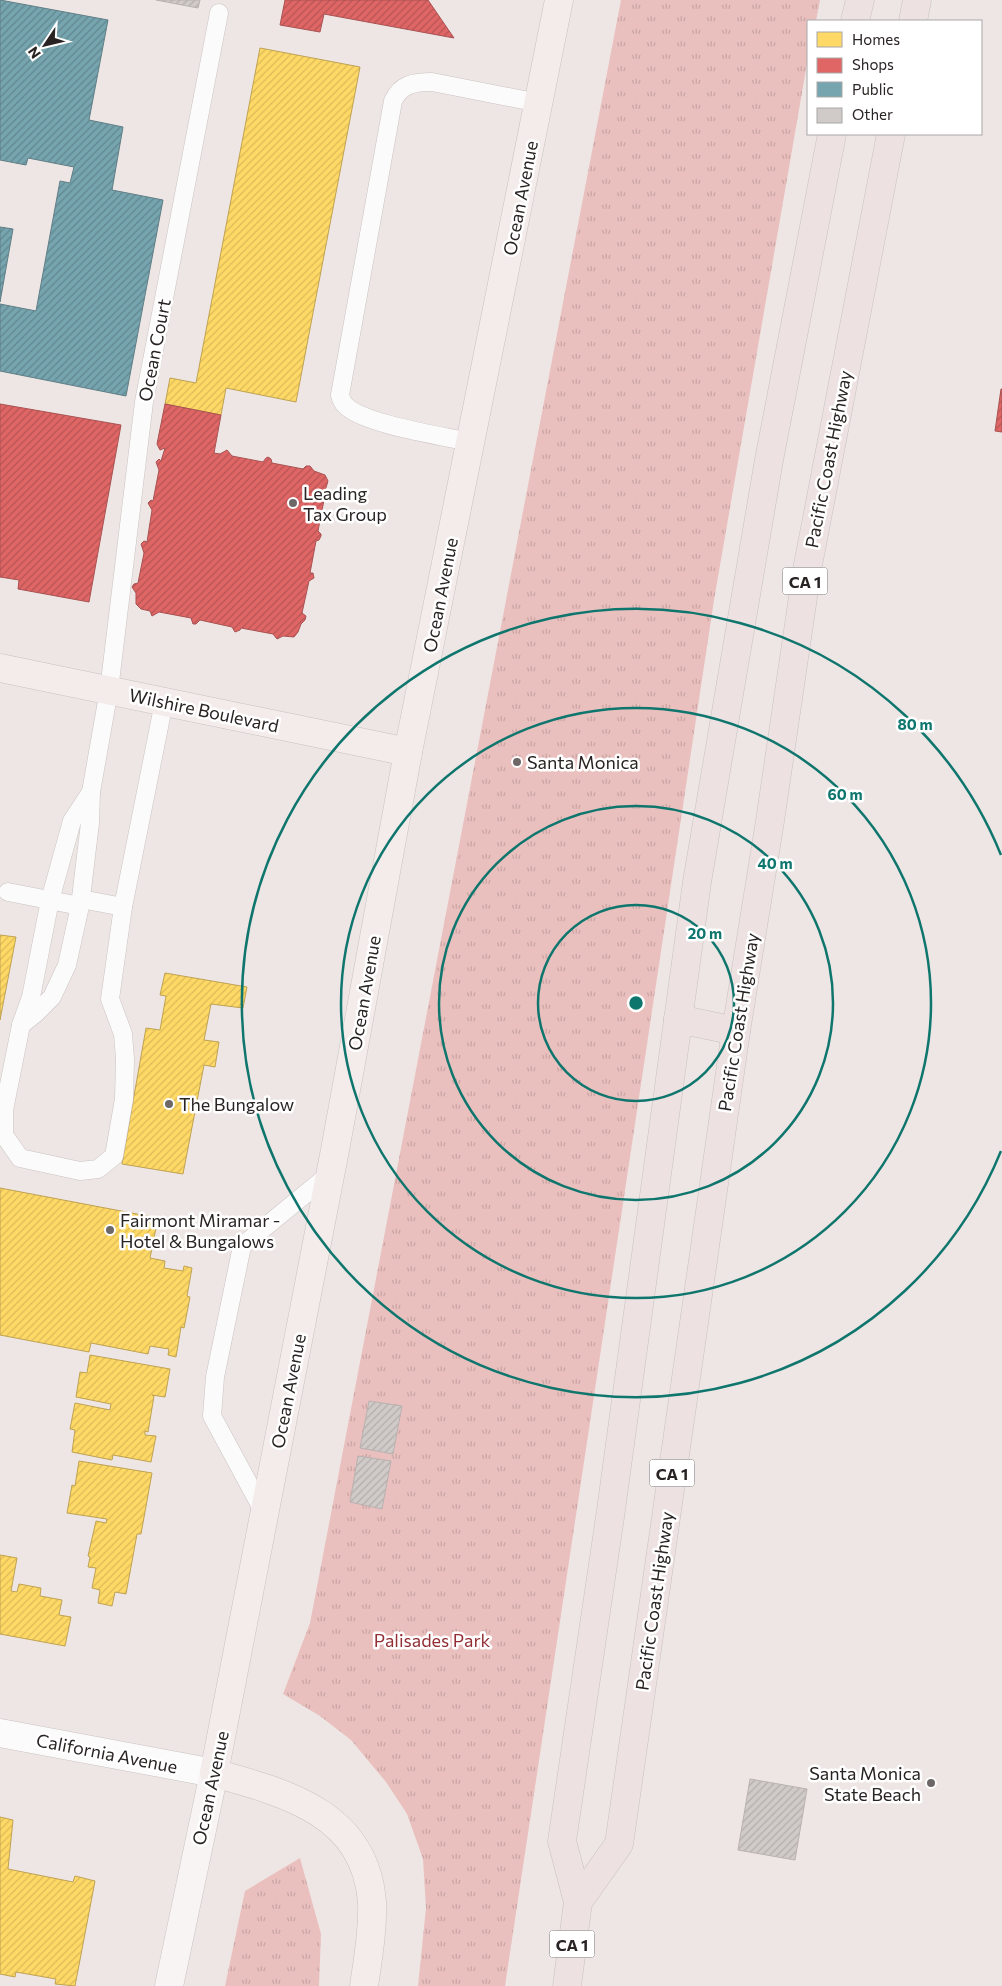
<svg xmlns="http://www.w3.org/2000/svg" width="1002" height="1986" font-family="Commissioner,sans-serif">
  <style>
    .park { fill: url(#park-tufts) }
    .homes { fill: url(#homes-hatch); stroke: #bfa252 }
    .shops { fill: url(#shops-hatch); stroke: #a95252 }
    .public { fill: url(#public-hatch); stroke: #5f7e85 }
    .building { fill: url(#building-hatch); stroke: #b9b2b1 }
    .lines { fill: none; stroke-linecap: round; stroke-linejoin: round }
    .lane-casing { stroke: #c9c3c2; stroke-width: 19 }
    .street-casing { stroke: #c9c3c2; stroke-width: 29 }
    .secondary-casing { stroke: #c9c3c2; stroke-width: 29 }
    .primary-casing { stroke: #c6c2c1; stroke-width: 29 }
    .highway-casing { stroke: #c6c2c1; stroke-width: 29 }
    .lane { stroke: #fcfbfb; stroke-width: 18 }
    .street { stroke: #fcfbfb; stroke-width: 28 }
    .secondary { stroke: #f7f4f3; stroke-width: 28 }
    .primary { stroke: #f4ebeb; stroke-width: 28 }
    .highway { stroke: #ede1e1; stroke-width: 28 }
    .ring { fill: none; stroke: #0f766e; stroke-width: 2.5 }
    .poi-dot { fill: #6e6767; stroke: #fff; stroke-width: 2 }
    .labels { text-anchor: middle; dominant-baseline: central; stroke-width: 5; stroke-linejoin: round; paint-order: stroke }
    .shield { fill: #fff; stroke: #696565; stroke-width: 1 }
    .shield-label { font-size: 16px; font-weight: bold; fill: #292323 }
    .street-label { font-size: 18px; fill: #292323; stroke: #fff }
    .poi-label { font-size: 18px; fill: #292323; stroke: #fff; text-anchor: start }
    .park-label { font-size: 18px; fill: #932f34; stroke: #fff }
    .centre { fill: #0f766e; stroke: #fff; stroke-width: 2.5 }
    .ring-label { font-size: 15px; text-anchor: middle; font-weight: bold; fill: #0f766e; stroke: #fff; stroke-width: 5; stroke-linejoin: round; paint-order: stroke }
  </style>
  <defs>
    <pattern id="park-tufts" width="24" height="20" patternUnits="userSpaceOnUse" patternTransform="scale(1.25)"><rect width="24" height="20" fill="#eac0be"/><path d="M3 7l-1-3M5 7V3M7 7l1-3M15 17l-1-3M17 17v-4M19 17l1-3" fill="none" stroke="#c9a5a3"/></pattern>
    <pattern id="homes-hatch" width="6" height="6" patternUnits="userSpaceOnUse" patternTransform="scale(1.25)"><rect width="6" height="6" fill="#ffd966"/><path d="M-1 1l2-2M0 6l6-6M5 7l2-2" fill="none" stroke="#dbba58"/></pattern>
    <pattern id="shops-hatch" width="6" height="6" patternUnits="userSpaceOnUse" patternTransform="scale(1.25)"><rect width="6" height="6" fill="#e06666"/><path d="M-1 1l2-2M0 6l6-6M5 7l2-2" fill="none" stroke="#b65454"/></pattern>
    <pattern id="public-hatch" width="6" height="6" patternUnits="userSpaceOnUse" patternTransform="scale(1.25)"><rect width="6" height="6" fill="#76a5af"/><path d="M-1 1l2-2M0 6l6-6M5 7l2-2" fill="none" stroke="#61868e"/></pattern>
    <pattern id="building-hatch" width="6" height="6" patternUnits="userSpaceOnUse" patternTransform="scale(1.25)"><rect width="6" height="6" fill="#d0cac9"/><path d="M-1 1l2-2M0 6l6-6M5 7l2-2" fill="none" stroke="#b3adac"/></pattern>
  </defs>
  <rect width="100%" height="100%" fill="#eee6e4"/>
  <g class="park">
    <path d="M621,0H820L816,21H808V58L714,600L505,1986H418L426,1908L423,1859L407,1814L386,1782L351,1740L320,1716L283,1694L310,1623Z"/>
    <path d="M300,1858L321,1934L319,1986H225L245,1891Z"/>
  </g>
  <g class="homes">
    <path d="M260,48L360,67L296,402L226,388L221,415L165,404L170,378L196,383Z"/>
    <path d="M0,935L16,937L0,1020Z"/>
    <path d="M165,973L247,987L243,1008L211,1004L204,1040L219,1042L215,1067L204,1065L183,1174L122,1164L146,1028L160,1030L166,996L160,995Z"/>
    <path d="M0,1188L158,1218L150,1258L165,1261L164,1268L183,1271L184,1266L192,1268L187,1296L190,1297L184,1328L181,1327L176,1357L168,1355L169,1349L150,1346L148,1354L91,1343L89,1352L0,1335Z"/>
    <path d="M90,1355L170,1369L165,1397L152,1395L154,1396L148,1432L145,1431V1435L156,1436L151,1462L113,1455L112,1460L72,1452L75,1430L70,1429L75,1403L110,1410L111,1404L76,1397L80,1372L87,1373Z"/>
    <path d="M79,1461L152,1473L141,1534H137L126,1594L115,1592L112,1606L98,1603L100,1590L92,1588L96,1568L88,1567L90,1557L88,1556L96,1521L106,1523L107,1519L67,1513L72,1485L75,1486Z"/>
    <path d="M0,1555L17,1558L11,1591L17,1592L19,1584L41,1588L40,1596L62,1600L59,1615L71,1617L65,1646L0,1634Z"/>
    <path d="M0,1817L13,1820L8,1869L73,1882L75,1876L95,1881L75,1986L55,1984L56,1979L16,1972L15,1977L0,1974Z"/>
  </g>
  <g class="shops">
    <path d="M285,0H428L454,38L324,14L320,32L280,25Z"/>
    <path d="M1001,389H1002V432L995,431Z"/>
    <path d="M0,404L121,425L89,602L18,589L19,580L0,577Z"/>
    <path d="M165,404L221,415L214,453L220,454L227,450L232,456L263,462L266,458L268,457L271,459L272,463L303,469L306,466H310L314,471L325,475L328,481L325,491H328L329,497L324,500L318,531L321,534V536L319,540L316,541L310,573H313L314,578L309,581L302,613L306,616L305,620L301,624L298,632L294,637L283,636L277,639L273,634L241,628L240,630L235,632L232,627L200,620L196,624H193L191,618L159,612L152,616L150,611L141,609L136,604V593L132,587L134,584L138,583L144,553L141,544L144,541L147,542L152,510L148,503L151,500L153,501L159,470L156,462L159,459L161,461L165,448L160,450L157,444Z"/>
  </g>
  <g class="public">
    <path d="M0,0L108,20L89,120L123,127L112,190L163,200L126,396L0,371V304L36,311L60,181L70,183L74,167L28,158L26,165L0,160Z"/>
    <path d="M0,227L13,229L0,302Z"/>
  </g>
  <g class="building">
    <path d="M156,0H200L198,8Z"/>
    <path d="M369,1401L402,1406L393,1454L360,1448Z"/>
    <path d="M358,1456L391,1461L382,1509L350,1502Z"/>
    <path d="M750,1779L807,1789L795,1860L738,1850Z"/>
  </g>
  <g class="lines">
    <g class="lane-casing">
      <g id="lane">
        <path d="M470,442C443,436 362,424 345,405C343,403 341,399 340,395L393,101C401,84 414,82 432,82L539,103"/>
        <path d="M91,792L72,821L50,900L31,997L21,1025L4,1110V1135L20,1158L80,1171L98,1169L114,1156L124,1099L125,1059L123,1034L110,999L123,907L164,702"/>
        <path d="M8,892L80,906"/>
        <path d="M81,899L123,907"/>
        <path d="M21,1025L36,1013L52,997L67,965L80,906L90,823L91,792L109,690L144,402L219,13"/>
        <path d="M265,1514L212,1416L215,1377L242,1246L331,1173"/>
      </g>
    </g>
    <g class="street-casing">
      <path id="street" d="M0,1733L214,1773"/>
    </g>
    <g class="secondary-casing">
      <path id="secondary" d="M169,1986L214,1773"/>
    </g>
    <g class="primary-casing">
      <g id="primary">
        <path d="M0,668L408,752"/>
        <path d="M364,1986C368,1958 373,1930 372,1902C365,1813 286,1793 214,1773L335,1150L408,752L559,0"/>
      </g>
    </g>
    <g class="highway-casing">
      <g id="highway">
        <path d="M855,21L860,0"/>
        <path d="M913,21L917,0"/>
        <path d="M678,1019L736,1031"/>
        <path d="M578,1902L619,1844L736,1031L770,821L807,570L891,134"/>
        <path d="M567,1986L578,1902L562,1841L610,1517L697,882L769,460L832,134"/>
      </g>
    </g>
    <use href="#lane" class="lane"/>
    <use href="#street" class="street"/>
    <use href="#secondary" class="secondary"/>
    <use href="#primary" class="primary"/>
    <use href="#highway" class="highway"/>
  </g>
  <g class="ring">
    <circle cx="636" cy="1003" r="98"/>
    <circle cx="636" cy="1003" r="197"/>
    <circle cx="636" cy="1003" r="295"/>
    <path d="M1001 1151A394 394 0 1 1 1001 855"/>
  </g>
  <g class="poi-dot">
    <circle cx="293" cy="503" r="5"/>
    <circle cx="517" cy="762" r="5"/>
    <circle cx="169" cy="1104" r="5"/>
    <circle cx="110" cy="1230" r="5"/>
    <circle cx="931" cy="1783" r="5"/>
  </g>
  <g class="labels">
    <g class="shield">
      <rect x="782.5" y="567.5" width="45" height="27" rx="4"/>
      <rect x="649.5" y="1459.5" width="45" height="27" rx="4"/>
      <rect x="549.5" y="1930.5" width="45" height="27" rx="4"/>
    </g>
    <g class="shield-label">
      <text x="805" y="581">CA 1</text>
      <text x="672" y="1473">CA 1</text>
      <text x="572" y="1944">CA 1</text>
    </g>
    <g class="street-label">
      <text transform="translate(520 198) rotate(-79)">Ocean Avenue</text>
      <text transform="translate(154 350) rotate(-79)">Ocean Court</text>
      <text transform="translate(828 459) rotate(-79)">Pacific Coast Highway</text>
      <text transform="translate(440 595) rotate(-79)">Ocean Avenue</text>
      <text transform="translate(204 710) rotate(12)">Wilshire Boulevard</text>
      <text transform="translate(364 993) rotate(-80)">Ocean Avenue</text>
      <text transform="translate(738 1022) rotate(-81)">Pacific Coast Highway</text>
      <text transform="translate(288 1391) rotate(-79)">Ocean Avenue</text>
      <text transform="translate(654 1601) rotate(-82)">Pacific Coast Highway</text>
      <text transform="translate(107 1753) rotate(11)">California Avenue</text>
      <text transform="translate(210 1788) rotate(-78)">Ocean Avenue</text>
    </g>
    <g class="poi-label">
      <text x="303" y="493">Leading<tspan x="303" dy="21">Tax Group</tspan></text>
      <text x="527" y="762">Santa Monica</text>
      <text x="179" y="1104">The Bungalow</text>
      <text x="120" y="1220">Fairmont Miramar -<tspan x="120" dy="21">Hotel &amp; Bungalows</tspan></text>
      <text x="921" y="1773" text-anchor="end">Santa Monica<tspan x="921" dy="21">State Beach</tspan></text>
    </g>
    <g class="park-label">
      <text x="432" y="1640">Palisades Park</text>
    </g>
  </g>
  <circle cx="636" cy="1003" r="8" class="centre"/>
  <g class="ring-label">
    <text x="915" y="730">80 m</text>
    <text x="845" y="800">60 m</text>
    <text x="775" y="869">40 m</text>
    <text x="705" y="939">20 m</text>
  </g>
  <rect x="807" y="20" width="175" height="115" fill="#ffffff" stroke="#a9a7a7"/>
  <rect x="817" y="32" width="25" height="15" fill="#ffd966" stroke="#a9a7a7"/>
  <text x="852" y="45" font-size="15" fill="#292323">Homes</text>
  <rect x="817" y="58" width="25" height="15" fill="#e06666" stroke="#a9a7a7"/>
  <text x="852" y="70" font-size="15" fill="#292323">Shops</text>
  <rect x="817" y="82" width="25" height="15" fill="#76a5af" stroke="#a9a7a7"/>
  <text x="852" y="95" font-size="15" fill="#292323">Public</text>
  <rect x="817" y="108" width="25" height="15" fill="#d0cac9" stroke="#a9a7a7"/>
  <text x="852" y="120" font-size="15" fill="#292323">Other</text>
  <g transform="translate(45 45) rotate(235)" stroke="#ffffff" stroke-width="4" paint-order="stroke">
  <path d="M0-4L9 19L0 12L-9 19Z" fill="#292323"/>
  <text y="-8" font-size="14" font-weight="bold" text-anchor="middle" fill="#292323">N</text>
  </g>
</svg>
